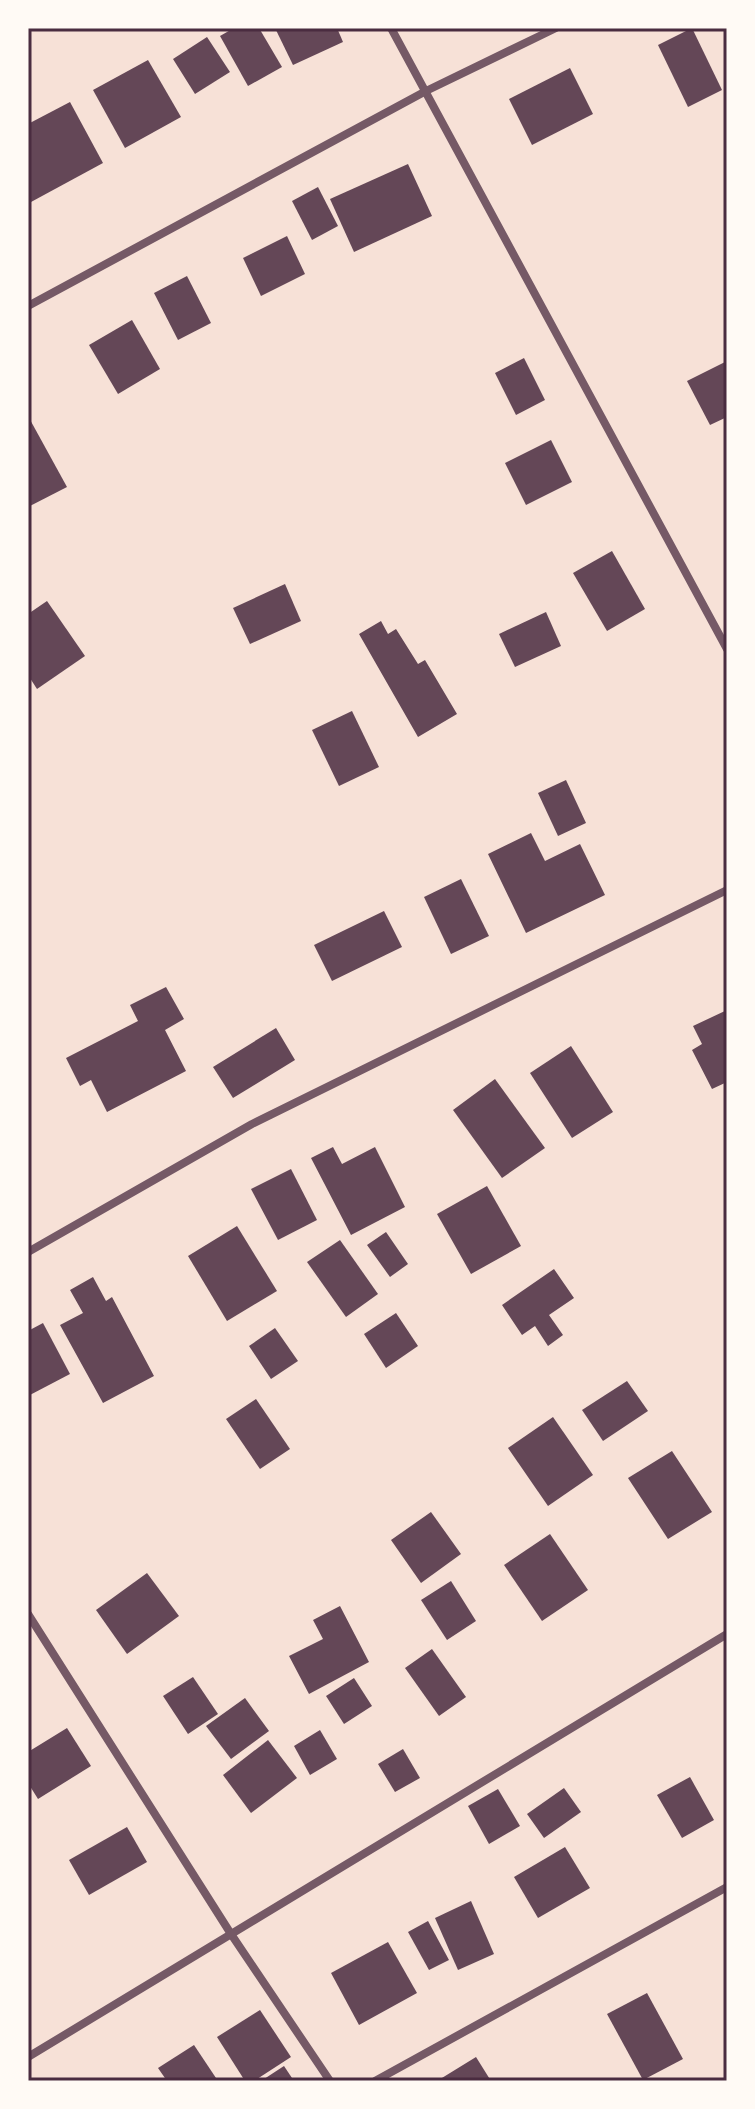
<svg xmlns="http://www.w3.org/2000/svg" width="755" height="2109" font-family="Montserrat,sans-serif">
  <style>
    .building { fill: #644757 }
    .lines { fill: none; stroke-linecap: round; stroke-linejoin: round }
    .minor { stroke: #755966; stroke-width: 8 }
    .neatline { fill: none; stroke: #4a2c40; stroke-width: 3 }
  </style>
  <rect width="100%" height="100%" fill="#f7e1d7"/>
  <g class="building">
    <path d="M234,28H259L282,67L248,86L220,36Z"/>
    <path d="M275,28H337L343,42L293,65Z"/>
    <path d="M692,28L722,90L688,107L658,45Z"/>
    <path d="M207,37L230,72L195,94L173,59Z"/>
    <path d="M148,60L181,117L125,148L93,90Z"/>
    <path d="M570,68L593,114L532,145L509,99Z"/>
    <path d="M70,102L103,163L31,202L28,124Z"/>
    <path d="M408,164L432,216L354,252L330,199Z"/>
    <path d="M318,187L338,226L312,240L292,201Z"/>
    <path d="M287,236L305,274L261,296L243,258Z"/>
    <path d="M187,276L211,323L178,340L154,293Z"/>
    <path d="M132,320L160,369L118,394L89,345Z"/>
    <path d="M524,358L545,400L516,415L495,373Z"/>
    <path d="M727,361V417L710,425L687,381Z"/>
    <path d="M28,416L67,487L28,507Z"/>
    <path d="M551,440L572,482L526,505L505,463Z"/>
    <path d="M612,551L645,609L607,631L573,573Z"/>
    <path d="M285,584L301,621L250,644L233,608Z"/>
    <path d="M47,601L85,656L37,689L28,675V614Z"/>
    <path d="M546,612L561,646L515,667L499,634Z"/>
    <path d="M381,621L388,634L396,629L418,664L425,660L457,714L418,737L359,634Z"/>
    <path d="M352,711L379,767L339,786L312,730Z"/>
    <path d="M566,780L586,823L558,836L538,793Z"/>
    <path d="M531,833L545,861L580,844L605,895L526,933L488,854Z"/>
    <path d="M461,879L489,936L451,954L424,897Z"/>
    <path d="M384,911L402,947L332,981L314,945Z"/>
    <path d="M166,987L184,1019L165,1030L186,1071L107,1112L91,1080L80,1086L66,1058L138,1021L130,1005Z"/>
    <path d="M727,1010V1082L712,1089L692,1050L702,1044L693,1026Z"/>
    <path d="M276,1028L295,1060L233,1098L213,1067Z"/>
    <path d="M571,1046L613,1112L572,1138L530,1073Z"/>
    <path d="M495,1079L545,1148L502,1178L453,1110Z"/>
    <path d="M333,1147L342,1164L375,1147L405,1207L351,1235L311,1158Z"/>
    <path d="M291,1169L317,1220L278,1240L251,1189Z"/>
    <path d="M487,1186L521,1246L471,1274L437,1214Z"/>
    <path d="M237,1226L277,1291L227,1321L188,1256Z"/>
    <path d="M386,1232L408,1264L390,1277L367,1245Z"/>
    <path d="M340,1240L378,1294L346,1317L307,1262Z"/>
    <path d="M554,1269L574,1298L549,1315L563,1335L548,1346L535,1326L522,1335L502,1305Z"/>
    <path d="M93,1277L106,1301L112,1297L154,1376L103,1403L60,1325L83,1313L70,1290Z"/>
    <path d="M396,1313L418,1346L386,1368L364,1334Z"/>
    <path d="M43,1323L70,1374L28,1396V1331Z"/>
    <path d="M275,1328L298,1361L271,1379L249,1346Z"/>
    <path d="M627,1381L648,1411L603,1441L582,1410Z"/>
    <path d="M256,1399L290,1449L260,1469L226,1419Z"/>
    <path d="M553,1417L593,1475L548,1506L508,1448Z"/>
    <path d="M672,1451L712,1512L668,1539L628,1478Z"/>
    <path d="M431,1512L461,1554L421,1583L391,1540Z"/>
    <path d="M550,1534L588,1590L542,1621L504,1565Z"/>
    <path d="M147,1573L179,1616L127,1654L96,1610Z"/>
    <path d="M451,1581L476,1621L447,1640L421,1600Z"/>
    <path d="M340,1606L369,1662L309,1694L289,1656L323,1639L313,1620Z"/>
    <path d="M432,1649L466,1697L439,1716L405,1668Z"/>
    <path d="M193,1677L218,1714L188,1734L163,1696Z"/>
    <path d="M354,1678L372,1706L344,1724L326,1696Z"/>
    <path d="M245,1698L269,1731L231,1759L206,1726Z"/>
    <path d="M67,1728L91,1766L38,1799L28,1783V1752Z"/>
    <path d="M320,1730L337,1759L310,1775L294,1746Z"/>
    <path d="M268,1740L297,1778L251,1813L223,1775Z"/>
    <path d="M403,1749L420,1778L395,1792L378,1764Z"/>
    <path d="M690,1777L714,1820L682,1838L657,1795Z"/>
    <path d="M564,1788L581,1812L544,1838L527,1814Z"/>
    <path d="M498,1789L520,1826L489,1844L468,1806Z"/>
    <path d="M127,1827L147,1862L89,1895L69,1860Z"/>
    <path d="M565,1847L590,1888L538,1918L514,1877Z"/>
    <path d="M471,1901L494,1954L458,1970L435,1918Z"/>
    <path d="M428,1921L449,1960L429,1970L408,1932Z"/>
    <path d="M388,1942L417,1993L359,2025L331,1973Z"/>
    <path d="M647,1993L683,2059L643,2080L607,2014Z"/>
    <path d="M260,2010L291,2057L254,2081H245L217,2037Z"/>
    <path d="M194,2045L218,2081H167L158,2068Z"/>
    <path d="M476,2057L491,2081H437Z"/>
    <path d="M284,2066L294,2081H261Z"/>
  </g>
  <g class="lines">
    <g class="minor">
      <path d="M391,28L727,649"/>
      <path d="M28,306L426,91L556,28"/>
      <path d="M28,1252L252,1124L727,890"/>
      <path d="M28,1614L231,1934L330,2081"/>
      <path d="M28,2057L727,1634"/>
      <path d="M375,2081L727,1887"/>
    </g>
  </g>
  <rect width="755" height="2109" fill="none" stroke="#fffaf5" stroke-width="60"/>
  <rect x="30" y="30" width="695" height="2049" class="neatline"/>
</svg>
